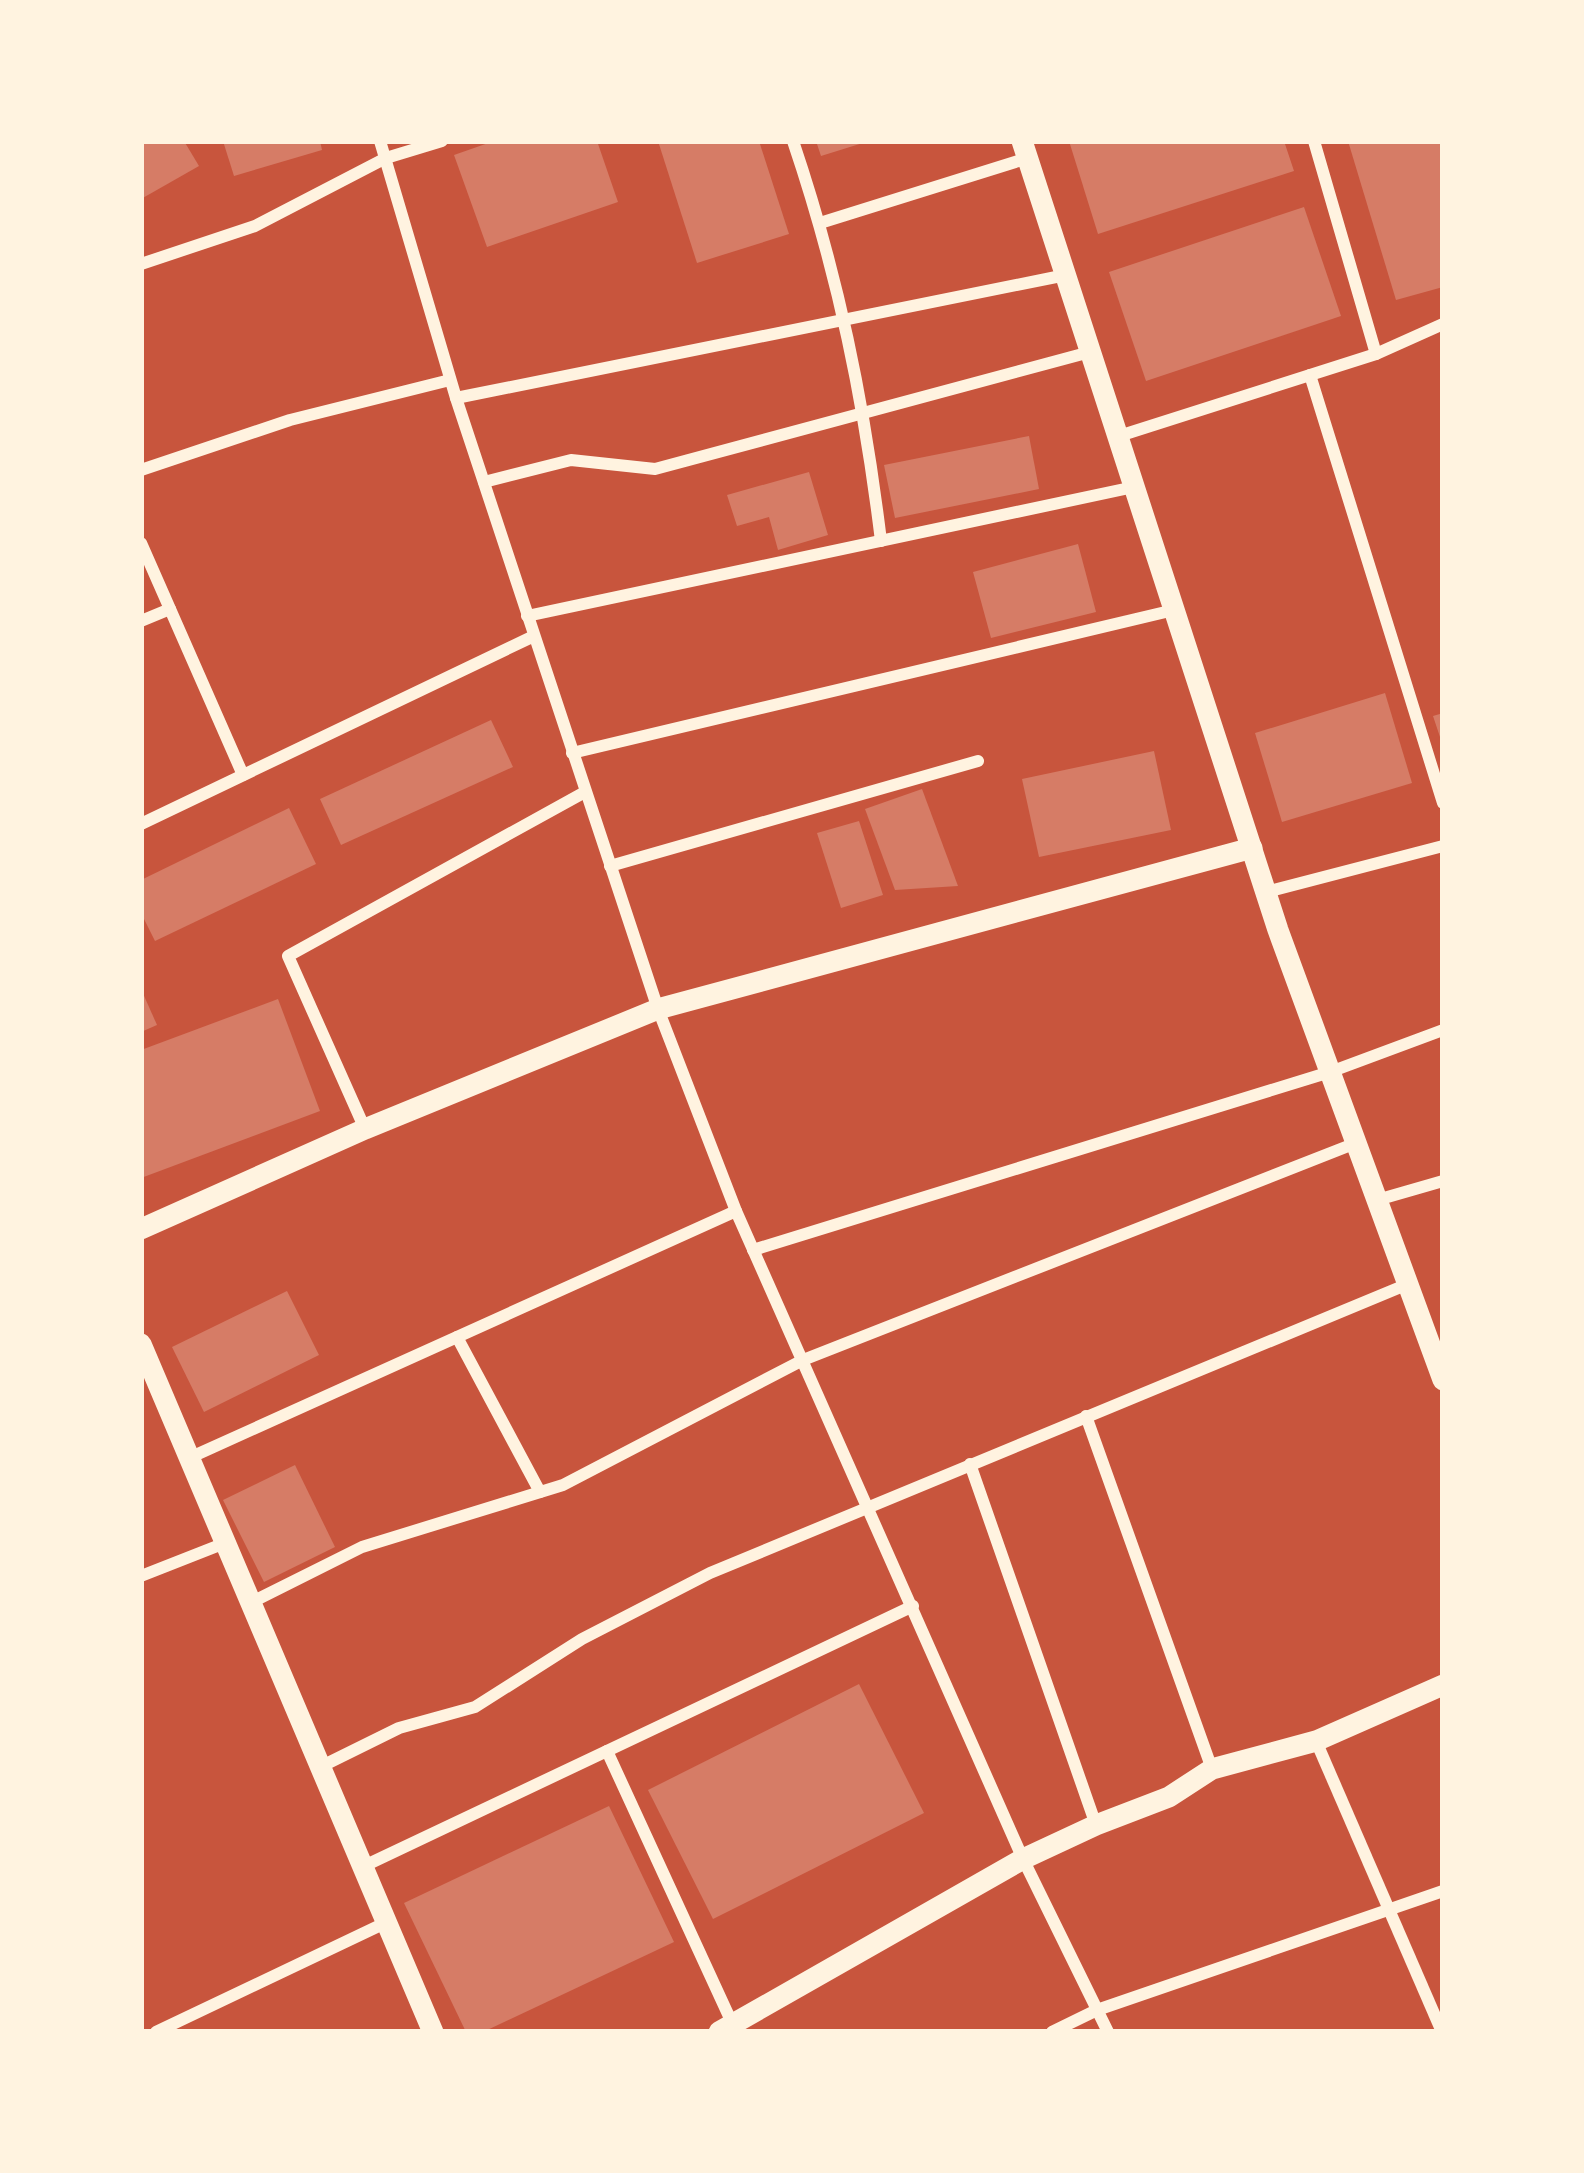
<svg xmlns="http://www.w3.org/2000/svg" width="1584" height="2173" font-family="'Alegreya Sans',sans-serif">
  <style>
    .building { fill: #d67c66 }
    .lines { fill: none; stroke-linecap: round; stroke-linejoin: round }
    .minor { stroke: #fff3e0; stroke-width: 12 }
    .tertiary { stroke: #fff3e0; stroke-width: 21 }
  </style>
  <rect width="100%" height="100%" fill="#c8553d"/>
  <g class="building">
    <path d="M141,141H184L199,166L141,199Z"/>
    <path d="M223,141H320L322,150L234,176Z"/>
    <path d="M494,141H597L618,202L487,247L454,155Z"/>
    <path d="M658,141H759L789,234L697,263Z"/>
    <path d="M816,141H866V142L821,156Z"/>
    <path d="M1069,141H1284L1294,171L1098,234Z"/>
    <path d="M1348,141H1443V287L1396,300Z"/>
    <path d="M1304,207L1341,316L1146,381L1109,272Z"/>
    <path d="M1029,436L1039,489L895,518L884,465Z"/>
    <path d="M809,472L828,535L778,550L769,517L737,526L727,495Z"/>
    <path d="M1078,544L1096,612L991,638L973,572Z"/>
    <path d="M1385,693L1412,783L1282,822L1255,733Z"/>
    <path d="M1443,713V743H1442L1433,716Z"/>
    <path d="M491,720L513,767L341,845L320,799Z"/>
    <path d="M1154,751L1171,830L1039,857L1022,779Z"/>
    <path d="M922,789L958,886L895,890L865,809Z"/>
    <path d="M289,808L316,864L155,941L141,913V880Z"/>
    <path d="M859,821L883,895L841,908L817,833Z"/>
    <path d="M141,989L157,1025L141,1032Z"/>
    <path d="M278,999L320,1111L141,1178V1050Z"/>
    <path d="M287,1291L319,1355L204,1412L172,1347Z"/>
    <path d="M295,1465L335,1547L264,1582L223,1500Z"/>
    <path d="M859,1684L924,1813L713,1919L648,1790Z"/>
    <path d="M609,1806L674,1942L483,2032H466L404,1903Z"/>
  </g>
  <g class="lines">
    <g class="minor">
      <path d="M380,141L456,398L658,1009L736,1211L1023,1859L1108,2032"/>
      <path d="M793,141C838,274 864,401 881,541"/>
      <path d="M1314,141L1376,354"/>
      <path d="M820,223L1028,158"/>
      <path d="M141,264L255,226L386,158L442,141"/>
      <path d="M1310,375L1443,803"/>
      <path d="M456,398L1066,275"/>
      <path d="M1119,436L1376,354L1443,324"/>
      <path d="M141,470L290,420L450,380"/>
      <path d="M484,482L571,460L655,469L1090,352"/>
      <path d="M141,543L243,775"/>
      <path d="M527,616L1134,487"/>
      <path d="M141,621L170,609"/>
      <path d="M572,753L1174,610"/>
      <path d="M141,824L534,636"/>
      <path d="M610,866L978,761"/>
      <path d="M1266,892L1443,846"/>
      <path d="M365,1129L288,956L585,792"/>
      <path d="M1377,1200L1443,1181"/>
      <path d="M753,1250L1330,1072L1443,1030"/>
      <path d="M457,1337L540,1492"/>
      <path d="M1086,1416L1212,1769"/>
      <path d="M189,1458L736,1211"/>
      <path d="M970,1464L1096,1825"/>
      <path d="M141,1576L225,1543"/>
      <path d="M250,1603L362,1547L563,1485L803,1360L1356,1143"/>
      <path d="M1316,1741L1442,2032"/>
      <path d="M607,1751L733,2025"/>
      <path d="M320,1767L399,1728L475,1707L582,1639L710,1573L1408,1284"/>
      <path d="M362,1867L913,1606"/>
      <path d="M156,2032L385,1923"/>
      <path d="M1052,2032L1097,2010L1443,1891"/>
    </g>
    <g class="tertiary">
      <path d="M1022,141L1278,930L1443,1380"/>
      <path d="M141,1229L365,1129L658,1009L1252,848"/>
      <path d="M141,1344L433,2032"/>
      <path d="M719,2032L1023,1859L1096,1825L1169,1797L1212,1769L1316,1741L1443,1685"/>
    </g>
  </g>
  <rect width="1584" height="2173" fill="none" stroke="#fff3e0" stroke-width="288"/>
</svg>
